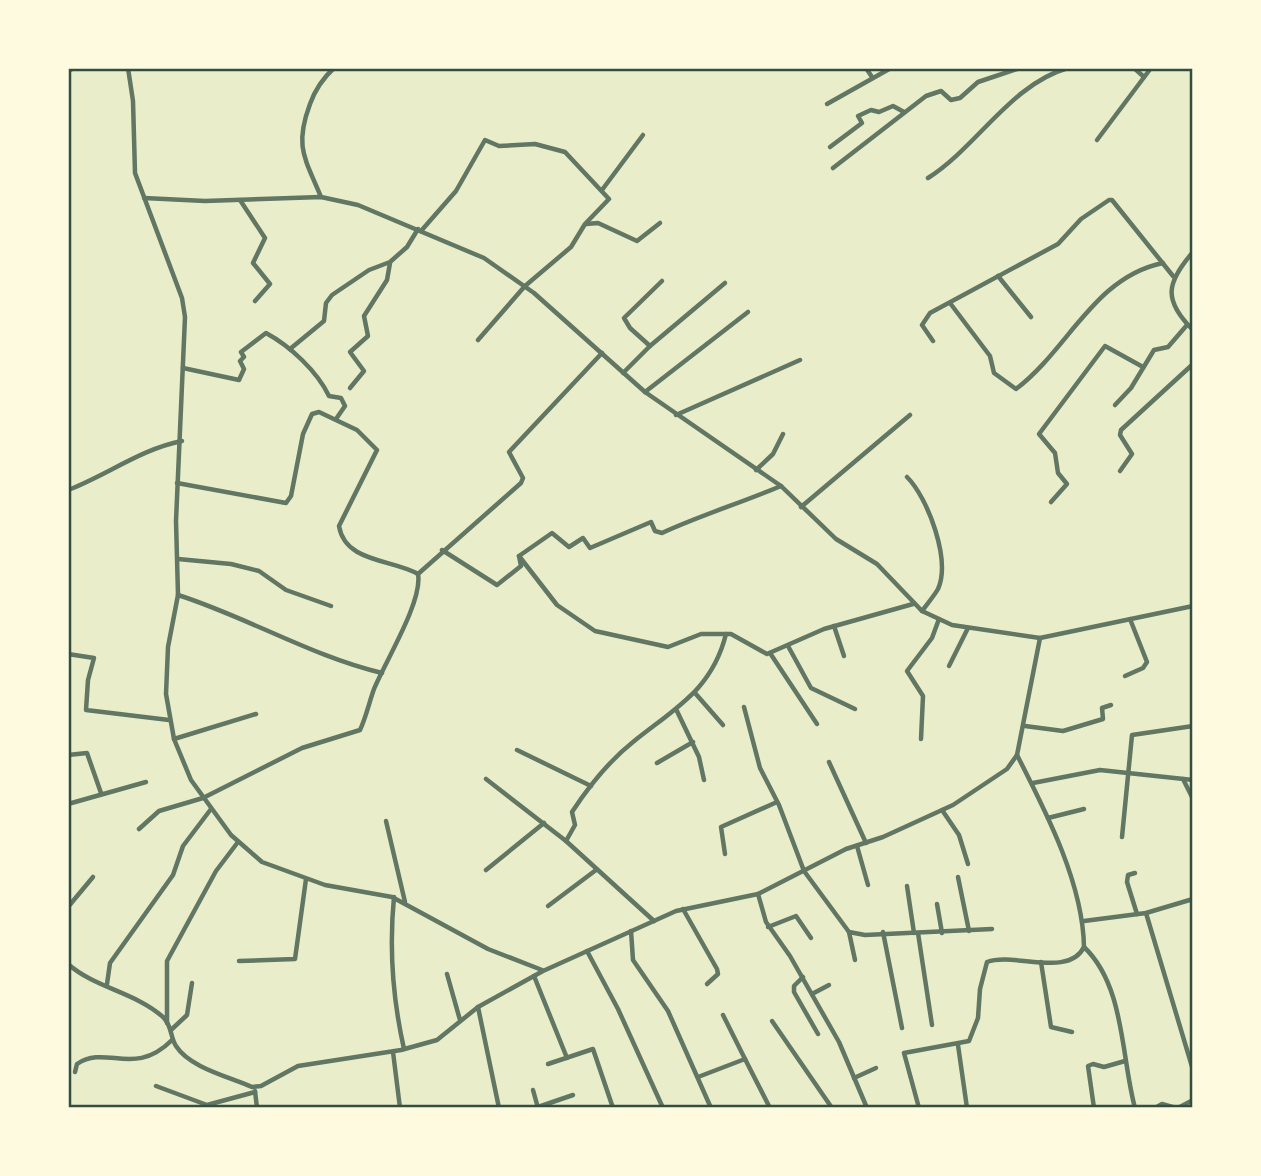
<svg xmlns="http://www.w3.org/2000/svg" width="1261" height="1176" font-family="Signika,sans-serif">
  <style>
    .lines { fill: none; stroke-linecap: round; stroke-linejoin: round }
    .minor { stroke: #617663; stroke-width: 4.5 }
    .neatline { fill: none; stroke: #344e41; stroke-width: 2.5 }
  </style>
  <rect width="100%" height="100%" fill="#e9edc9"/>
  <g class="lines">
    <g class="minor">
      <path d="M128,68L133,101L135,173L182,298L185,317L176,521L178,595L168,647L166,694L174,739L191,780L231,835L262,862L325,885L392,897L488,949L542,970"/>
      <path d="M866,68L872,77"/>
      <path d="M1134,68L1144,77"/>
      <path d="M68,71L74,68"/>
      <path d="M827,104L891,68"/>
      <path d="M1097,140L1151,68"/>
      <path d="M830,147L862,123L858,116L871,110L879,112L893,106L904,112"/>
      <path d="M833,168L926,96L941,91L951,100L960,98L978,82L1020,68"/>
      <path d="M928,178C977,147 1011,84 1068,68"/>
      <path d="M602,190L643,135"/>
      <path d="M321,197C305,158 294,147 310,104C315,90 322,79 334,68"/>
      <path d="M144,198L205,201L321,197L358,205L484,258L534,293L645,392L781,486L836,539L877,564L922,611L952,625L1040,638L1193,606"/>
      <path d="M240,200L265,238L253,263L270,284L255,301"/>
      <path d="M586,224L598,223L637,241L660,223"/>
      <path d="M421,231L456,191L485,140L499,146L535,144L565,152L609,199L585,224L571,247L525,286L478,340"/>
      <path d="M1193,252C1166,283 1163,300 1193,330"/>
      <path d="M998,276L1031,317"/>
      <path d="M950,303L990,356L994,373L1016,389C1068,350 1094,277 1163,263"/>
      <path d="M933,341L922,325L930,313L1058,244L1081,219L1109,200H1112L1173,276"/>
      <path d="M650,346L630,328L624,318L662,281"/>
      <path d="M290,349L324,321L326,303L332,295L369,270L390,262L407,247L418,229"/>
      <path d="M183,368L239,380L244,369L240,361L244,357L241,352L266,333C290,346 317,371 329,396L341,398L345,406L336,419"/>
      <path d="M623,373L650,346L725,283"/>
      <path d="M350,388L364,371L350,352L368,336L364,316L387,280L390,263"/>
      <path d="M645,392L748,312"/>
      <path d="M1115,405L1131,388L1154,350L1168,347L1187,325"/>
      <path d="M676,415L800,360"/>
      <path d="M756,470L773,454L783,434"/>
      <path d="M1120,471L1132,454L1120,435L1121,430L1193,364"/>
      <path d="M907,477C928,498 951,560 938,589C934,596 927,604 922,611"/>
      <path d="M177,483L286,503L291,496L303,434L312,414L319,412L357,430L377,450L339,526C345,563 393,559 418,574"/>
      <path d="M68,490C107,475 141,449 182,441"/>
      <path d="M1051,502L1067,484L1058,473L1055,453L1039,434L1105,346L1143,367"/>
      <path d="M801,507L910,415"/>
      <path d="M442,550L497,585L521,566L519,556L557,605L595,631L668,647L701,634H731L767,654L824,629L913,604"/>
      <path d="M519,556L552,533L569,547L583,538L590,548L651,522L655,531L662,533C701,515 741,503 781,486"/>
      <path d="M178,559L231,564L259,571L286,590L331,606"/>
      <path d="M178,595C247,617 311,656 382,673"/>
      <path d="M834,626L844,656"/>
      <path d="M788,646L811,688L855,709"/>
      <path d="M770,653L817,724"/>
      <path d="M68,654L94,658L88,680L86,710L169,720"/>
      <path d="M949,666L968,628"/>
      <path d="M1125,676L1143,668L1147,662L1130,619"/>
      <path d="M695,693L723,725"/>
      <path d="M744,707L760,768L779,805L804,871L849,932L865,935L992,929"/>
      <path d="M676,709L699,757L704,780"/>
      <path d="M1025,726L1063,731L1103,719L1102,708L1111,705"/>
      <path d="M174,739L256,714"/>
      <path d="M921,739L923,696L907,671L932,638L939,619"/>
      <path d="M517,750L591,786"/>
      <path d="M68,755L87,753L101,793"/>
      <path d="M1017,755C1046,812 1083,883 1084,947C1125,986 1121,1057 1135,1108"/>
      <path d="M829,762L866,843"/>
      <path d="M657,763L693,742"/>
      <path d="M486,779L566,841L654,921"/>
      <path d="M1183,779L1193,799"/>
      <path d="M1033,783L1100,770L1193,780"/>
      <path d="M68,804L146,782"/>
      <path d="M942,810L959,835L968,864"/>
      <path d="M1048,818L1084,809"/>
      <path d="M386,821L405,902"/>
      <path d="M139,829L159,811L203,798L302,748L360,730C366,717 369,703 374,689C385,662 423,601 418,574L521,483L523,478L509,452L602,353"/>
      <path d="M1122,837L1132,735L1193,726"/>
      <path d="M566,841L575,825L572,812C589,786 609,761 633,742C675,708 712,690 726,634"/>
      <path d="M857,846L868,885"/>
      <path d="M725,854L721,827L777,802"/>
      <path d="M486,870L544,823"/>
      <path d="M1135,873L1128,875L1127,882L1137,914"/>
      <path d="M958,877L969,931"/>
      <path d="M907,886L914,933"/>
      <path d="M758,894L766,922L790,956L839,1042L867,1108"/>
      <path d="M394,897C389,948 393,1000 404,1049"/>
      <path d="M937,904L942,933"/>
      <path d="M548,906L596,870"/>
      <path d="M68,907L93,877"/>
      <path d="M683,909L717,969L718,974L707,984"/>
      <path d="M1146,913L1193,1070"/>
      <path d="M1084,921L1146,913L1193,899"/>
      <path d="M768,927L796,916L811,938"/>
      <path d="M631,931L633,960L668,1011L711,1108"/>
      <path d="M849,932L855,960"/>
      <path d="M883,932L902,1028"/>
      <path d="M918,933L932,1025"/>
      <path d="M587,951L618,1009L663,1108"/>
      <path d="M239,961L295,959L306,879"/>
      <path d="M1041,962L1051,1027L1072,1032"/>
      <path d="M68,964C95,988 135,992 163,1017C172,1025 170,1037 176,1046C190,1068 230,1077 252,1087L261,1086L298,1066L401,1050L437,1040L478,1007L543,971L676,911L758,894L846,849L883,837L953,805L1007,769L1017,755L1040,638"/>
      <path d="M447,974L460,1020"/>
      <path d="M534,976L567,1058"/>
      <path d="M803,977L794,986V992L818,1034"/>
      <path d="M107,984L110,963L173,875L183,846L211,809"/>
      <path d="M812,994L829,985"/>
      <path d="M478,1007L499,1108"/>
      <path d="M723,1015L745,1059"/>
      <path d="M772,1021L832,1108"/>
      <path d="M167,1023V961L216,871L238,842"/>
      <path d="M171,1030L187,1015L192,983"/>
      <path d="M958,1045L967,1108"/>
      <path d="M393,1052L400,1108"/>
      <path d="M548,1064L593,1049L613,1108"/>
      <path d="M75,1072L77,1064C107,1044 134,1078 172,1040"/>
      <path d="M698,1077L745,1059L770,1108"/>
      <path d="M854,1078L876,1068"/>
      <path d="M156,1086L207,1105L255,1092"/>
      <path d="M533,1090L538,1108"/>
      <path d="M255,1091L257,1108"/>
      <path d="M538,1107L573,1095"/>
      <path d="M919,1108L904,1053L969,1041L978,1018L980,989L987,962C1014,952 1069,978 1084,947"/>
      <path d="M1094,1108L1088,1066L1093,1064L1104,1067L1125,1061"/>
      <path d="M1155,1108L1162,1104L1176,1108"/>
      <path d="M1178,1108L1193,1100"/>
    </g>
  </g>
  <rect width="1261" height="1176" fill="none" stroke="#fefae0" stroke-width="140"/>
  <rect x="70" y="70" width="1121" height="1036" class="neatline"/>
</svg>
